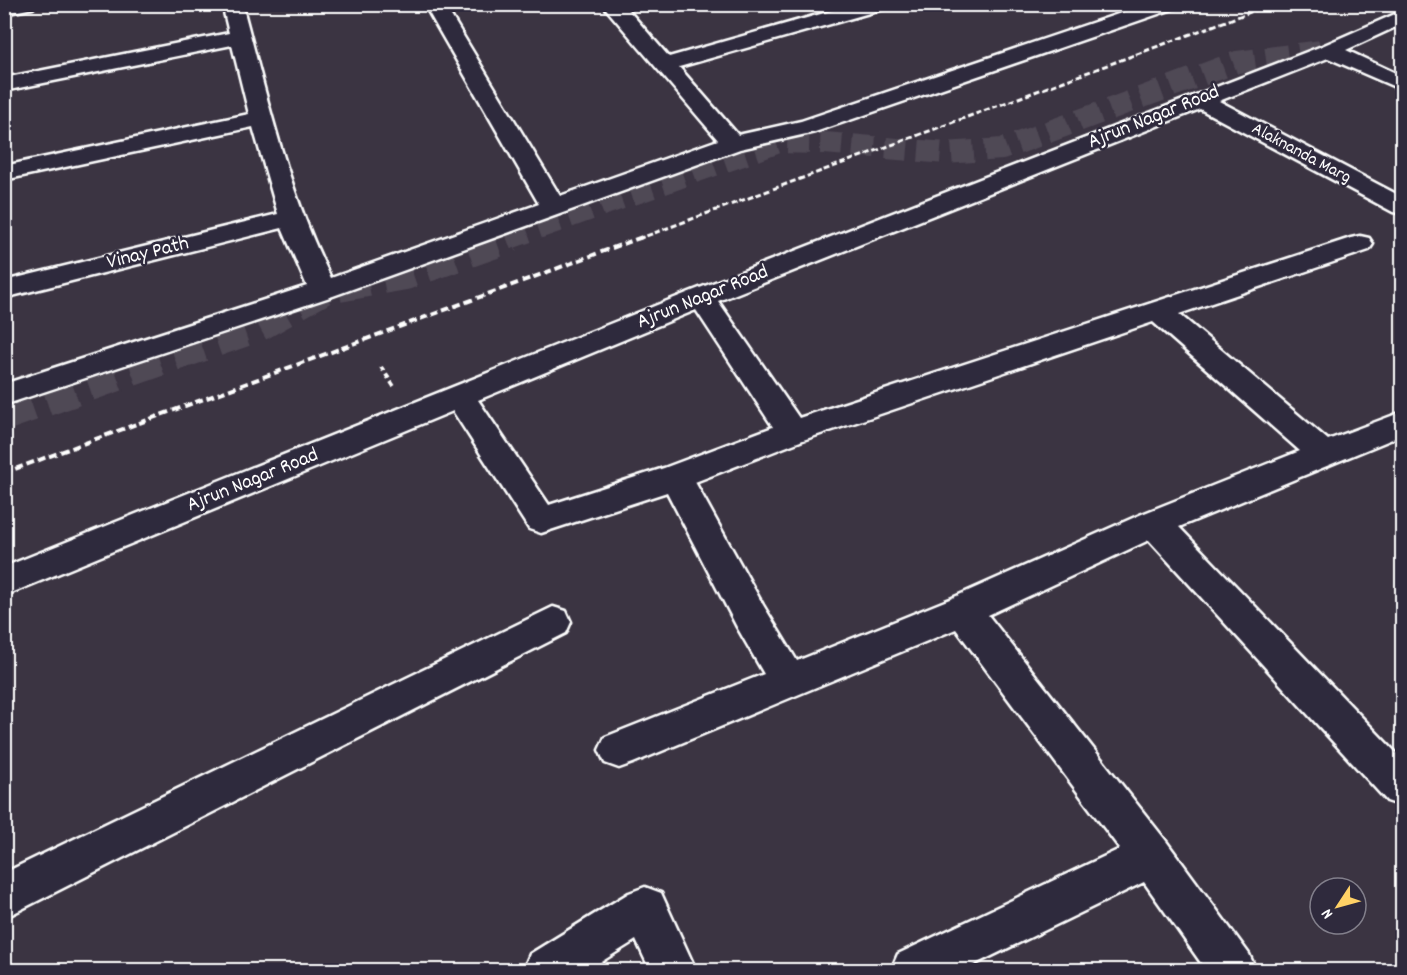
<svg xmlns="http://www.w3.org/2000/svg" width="1407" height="975" font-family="Dekko,sans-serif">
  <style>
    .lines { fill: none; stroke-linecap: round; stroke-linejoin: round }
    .minor-tunnel-far1 { stroke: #4f4855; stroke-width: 22; stroke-dasharray: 22 11; stroke-linecap: butt }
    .minor-tunnel { stroke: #4f4855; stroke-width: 30; stroke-dasharray: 30 15; stroke-linecap: butt }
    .minor-casing { stroke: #fff; stroke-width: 5 }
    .path { stroke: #fff; stroke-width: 4; stroke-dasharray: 5 4; stroke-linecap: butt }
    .minor { fill: #2f2a3d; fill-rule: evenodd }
    .rail-far1 { stroke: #fff; stroke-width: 3; stroke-dasharray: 6 3; stroke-linecap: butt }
    .rail { stroke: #fff; stroke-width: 4; stroke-dasharray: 8 4; stroke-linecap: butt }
    .labels { text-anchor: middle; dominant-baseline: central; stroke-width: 5; stroke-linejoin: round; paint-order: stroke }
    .far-street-label { font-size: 18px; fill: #fff; stroke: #2f2a3d }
    .street-label { font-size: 21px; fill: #fff; stroke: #2f2a3d }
  </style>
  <rect width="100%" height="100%" fill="#3b3442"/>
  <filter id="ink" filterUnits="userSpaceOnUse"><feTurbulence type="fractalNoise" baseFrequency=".0167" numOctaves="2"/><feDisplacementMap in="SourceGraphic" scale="12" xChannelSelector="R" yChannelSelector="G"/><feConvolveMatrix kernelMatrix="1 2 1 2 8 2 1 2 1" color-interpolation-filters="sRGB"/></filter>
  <g filter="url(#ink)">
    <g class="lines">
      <path class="minor-tunnel-far1" d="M507,239L779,142L825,143L946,153L1002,149L1237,62L1329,50"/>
      <path class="minor-tunnel" d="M4,416L258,327L323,290L405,275L512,237"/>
      <g class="minor-casing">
        <g id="minor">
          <path d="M4,4H36L33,8L4,14Z"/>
          <path d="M222,4H242C267,97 288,192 331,278L539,204L424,4H444L560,196L718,140L602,4H623L669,57L856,4H890L887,8L679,67L738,135L801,121L1148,4H1179L1176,8L815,132L740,149L333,296L4,405V384L307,286L282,228L4,298V281L278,214L253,127L4,180V166L249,114L232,45L4,91V78L229,33Z"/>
          <path d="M1402,11V24L1346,50L1402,76V90L1328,58L1219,101L1402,197V214L1393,212L1200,109L718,301L799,418L1351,238L1360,236L1369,238L1373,244L1369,250L1179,314L1328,440L1402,412V435L1179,527L1402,759V806L1387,801L1149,540L988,615L1166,841L1249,954L1256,970H1206L1144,882L963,970H891L898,954L1120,849L956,629L633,763L619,768L605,763L599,750L605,737L764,674L737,627L667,492L541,533L529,529L453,411L4,596V567L692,291L1322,46ZM696,310L773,427L664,468L549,505L478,400ZM1153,322L1300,451L1142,514L950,599L797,661L763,605L695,482L803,440Z"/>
          <path d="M553,607L566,611L571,622L566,633L4,918V873Z"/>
          <path d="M645,887L661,893L696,970H650L636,940L588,970H523L530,954L629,893Z"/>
        </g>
      </g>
      <path class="path" d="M381,367L395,388"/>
      <use href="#minor" class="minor"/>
      <path class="rail-far1" d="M638,239L1272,4"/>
      <path class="rail" d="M4,473L642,237"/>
    </g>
  </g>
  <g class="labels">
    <g class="far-street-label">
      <text transform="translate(1301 154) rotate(28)">Alaknanda Marg</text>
    </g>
    <g class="street-label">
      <text transform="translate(1154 118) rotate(-22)">Ajrun Nagar Road</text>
      <text transform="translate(148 254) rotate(-14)">Vinay Path</text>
      <text transform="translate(703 298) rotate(-22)">Ajrun Nagar Road</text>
      <text transform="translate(253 481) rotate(-22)">Ajrun Nagar Road</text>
    </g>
  </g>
  <rect width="1407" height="975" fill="none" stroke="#2f2a3d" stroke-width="24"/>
  <rect x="12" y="12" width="1383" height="951" fill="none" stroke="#fff" stroke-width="2" filter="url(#ink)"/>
  <g transform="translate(1338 906) rotate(234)"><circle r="28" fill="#2f2a3d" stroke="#827f8b" stroke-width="1.5"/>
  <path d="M0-4.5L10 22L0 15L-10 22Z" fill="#ffd166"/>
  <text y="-9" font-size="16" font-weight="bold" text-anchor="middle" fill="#ffffff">N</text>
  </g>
</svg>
